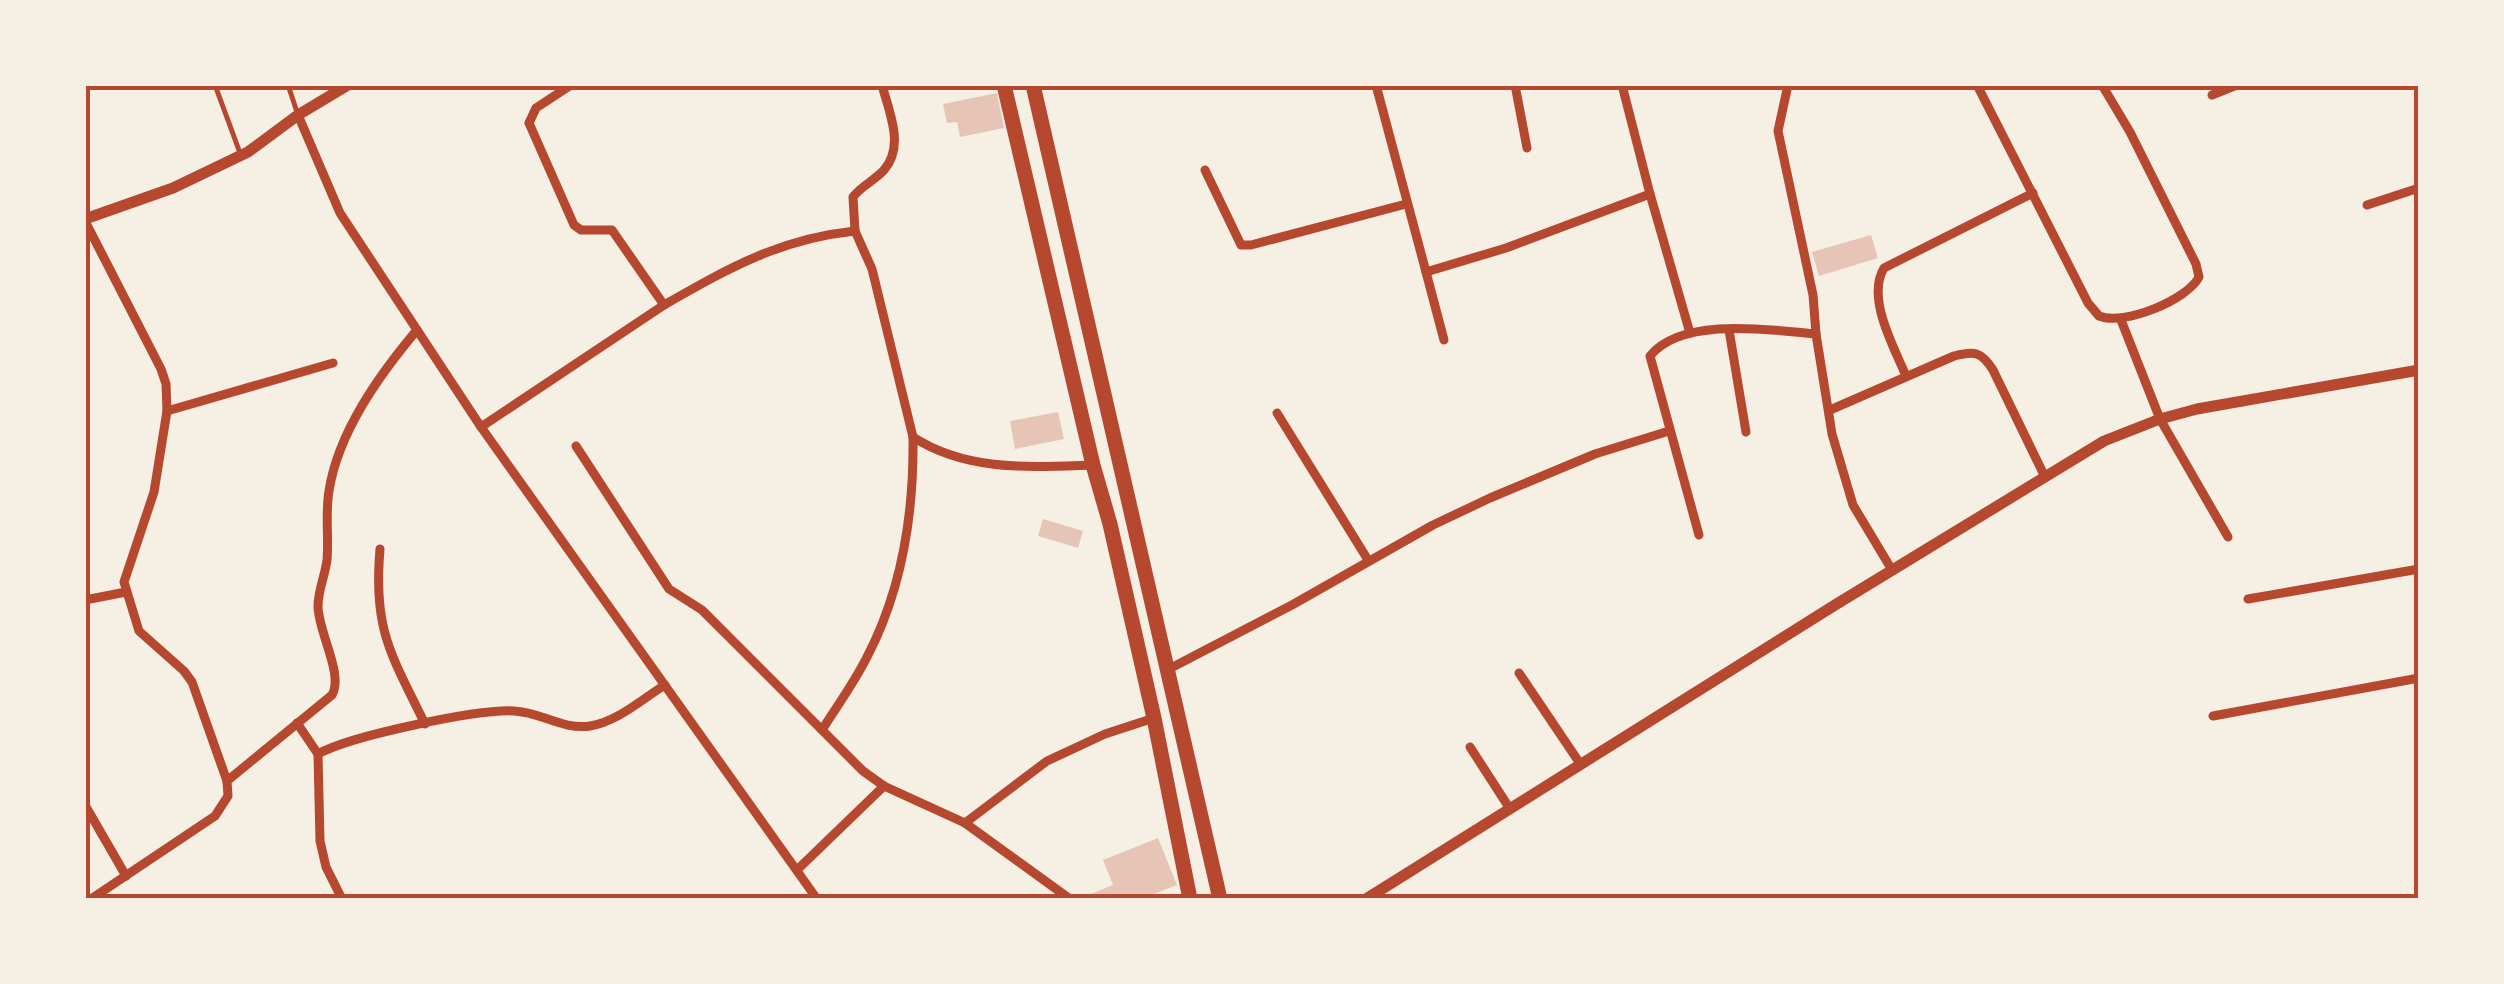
<svg xmlns="http://www.w3.org/2000/svg" width="2504" height="984" font-family="'Titillium Web',sans-serif">
  <style>
    .building { fill: #e6c5b7 }
    .lines { fill: none; stroke-linecap: round; stroke-linejoin: round }
    .service { stroke: #b5482f; stroke-width: 5 }
    .minor { stroke: #b5482f; stroke-width: 9 }
    .tertiary { stroke: #b5482f; stroke-width: 11 }
    .trunk { stroke: #b5482f; stroke-width: 15 }
    .neatline { fill: none; stroke: #b5482f; stroke-width: 4 }
  </style>
  <rect width="100%" height="100%" fill="#f6efe4"/>
  <g class="building">
    <path d="M997,93L1004,128L960,137L957,122L947,123L943,104Z"/>
    <path d="M1871,235L1878,258L1819,276L1812,252Z"/>
    <path d="M1058,412L1064,439L1015,449L1010,421Z"/>
    <path d="M1043,519L1083,531L1078,548L1038,536Z"/>
    <path d="M1158,838L1177,885L1141,899H1093L1091,894L1113,885L1103,860Z"/>
  </g>
  <g class="lines">
    <g class="service">
      <path d="M215,85L240,153"/>
      <path d="M288,85L297,112"/>
    </g>
    <g class="minor">
      <path d="M571,85L536,108L529,123L574,225L581,230H612L664,305C729,268 779,239 855,231"/>
      <path d="M882,85C889,112 905,146 884,170C874,181 861,186 853,197L855,231L872,269L913,437"/>
      <path d="M1376,85L1426,272L1506,248L1650,194L1622,85"/>
      <path d="M1515,85L1527,148"/>
      <path d="M1788,85L1778,131L1813,295L1816,334L1832,434L1853,505L1892,570"/>
      <path d="M1977,85L2088,303L2099,316C2124,326 2187,300 2199,277L2196,264L2130,132L2102,85"/>
      <path d="M2212,95L2237,85"/>
      <path d="M298,115L340,213L481,427L817,899"/>
      <path d="M1205,170L1241,245H1251L1406,204"/>
      <path d="M1650,194L1690,333"/>
      <path d="M2367,205L2419,188"/>
      <path d="M85,221L161,369L166,384L167,411"/>
      <path d="M1426,272L1444,340"/>
      <path d="M2121,320L2160,419L2228,537"/>
      <path d="M1729,330L1746,432"/>
      <path d="M1906,376C1894,347 1866,298 1884,268L2033,193"/>
      <path d="M1830,410L1954,356C1974,351 1981,351 1993,370L2045,477"/>
      <path d="M1277,413L1368,560"/>
      <path d="M481,427L664,305"/>
      <path d="M576,446L669,589L702,610L863,771L884,786L965,823L1070,899"/>
      <path d="M1699,535L1650,356C1682,316 1771,330 1816,334"/>
      <path d="M380,549C373,630 391,654 425,724"/>
      <path d="M2248,599L2419,569"/>
      <path d="M85,600L126,592"/>
      <path d="M1169,669L1292,605L1433,525L1490,498L1595,454L1669,431"/>
      <path d="M1519,673L1581,765"/>
      <path d="M2213,716L2419,678"/>
      <path d="M297,723L318,754"/>
      <path d="M822,730C837,706 854,683 867,657C902,590 914,513 913,437C967,472 1031,467 1093,465"/>
      <path d="M1470,747L1510,809"/>
      <path d="M227,781L192,682L184,671L139,631L124,582L154,492L167,411L333,363"/>
      <path d="M85,805L126,876"/>
      <path d="M965,823L1047,761L1105,734L1154,718"/>
      <path d="M797,870L884,786"/>
      <path d="M91,899L215,816L228,796L227,781L332,695C344,674 318,632 318,606C318,590 325,576 327,560C329,537 325,514 329,491C338,432 380,374 417,330"/>
      <path d="M342,899L326,867L320,841L318,754C350,736 477,709 514,711C541,712 562,730 590,726C617,722 642,699 665,685"/>
    </g>
    <g class="tertiary">
      <path d="M85,219L173,188L248,152L298,115L348,85"/>
      <path d="M1366,899L1835,605L2104,441L2160,419L2197,409L2419,370"/>
    </g>
    <g class="trunk">
      <path d="M1004,85L1093,465L1110,524L1154,718L1190,899"/>
      <path d="M1033,85L1220,899"/>
    </g>
  </g>
  <rect width="2504" height="984" fill="none" stroke="#f6efe4" stroke-width="175"/>
  <rect x="88" y="88" width="2328" height="808" class="neatline"/>
</svg>
